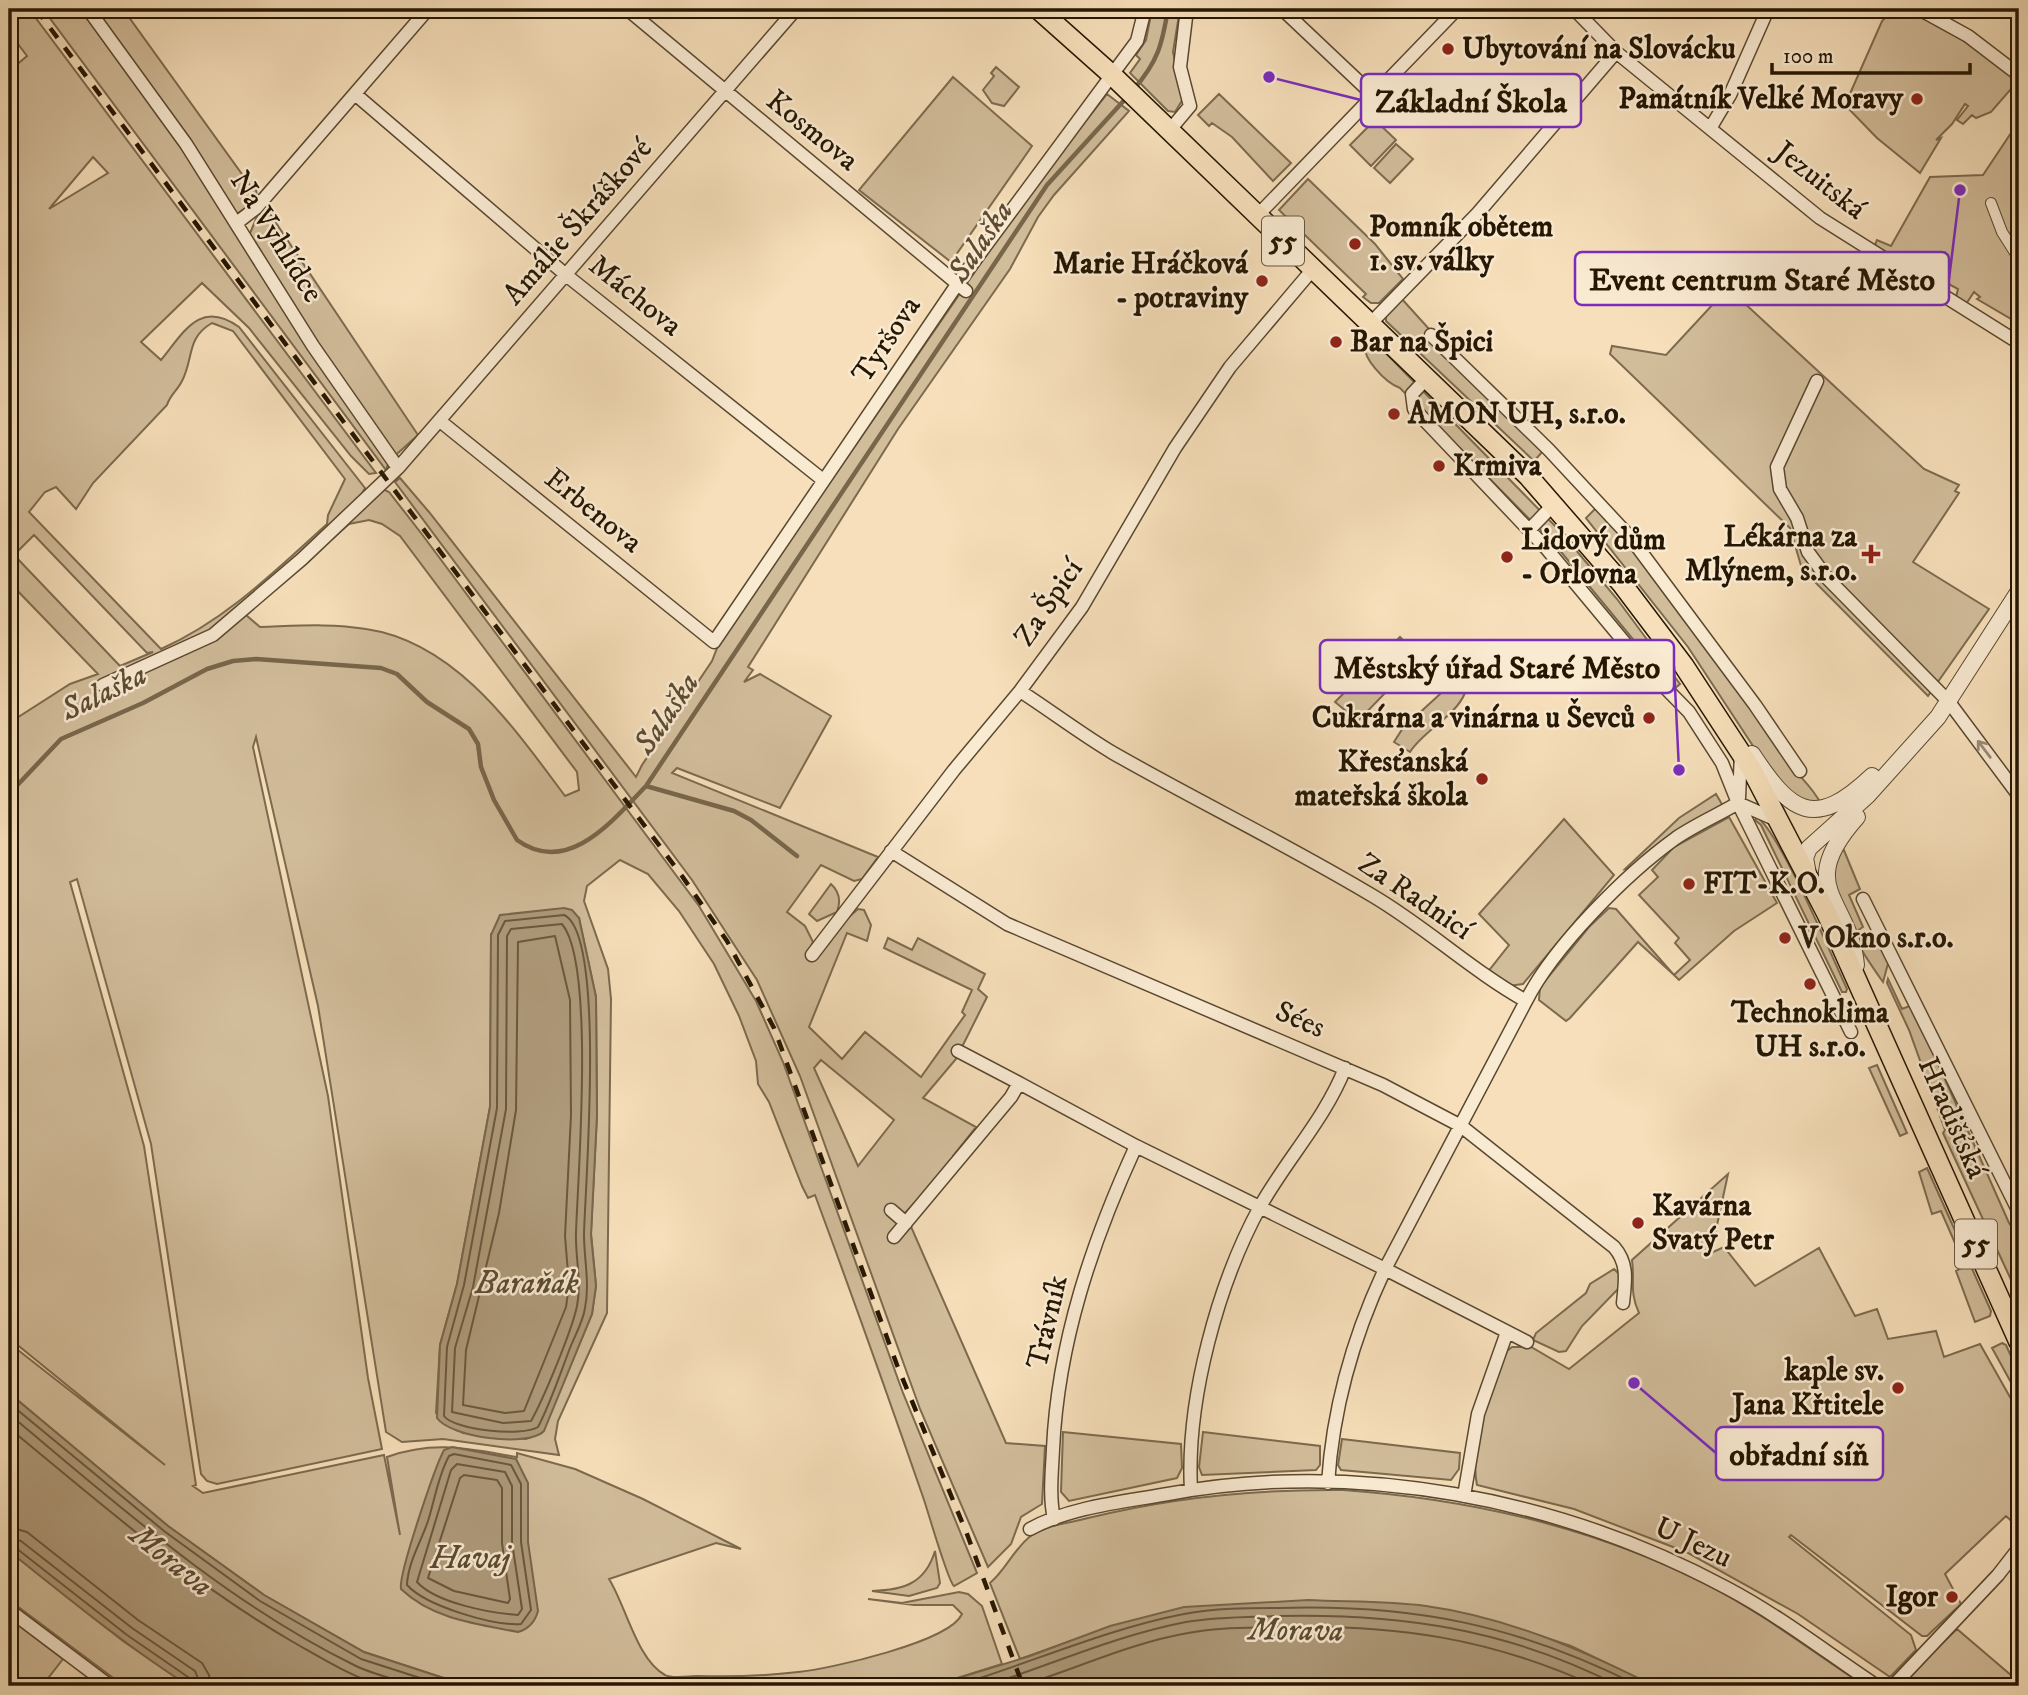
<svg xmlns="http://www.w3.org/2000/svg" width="2028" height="1695" font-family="'IM FELL DW Pica',serif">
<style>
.green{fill:#d2bd9b;stroke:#7c6a4e;stroke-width:2;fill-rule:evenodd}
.water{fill:#af9b7b;stroke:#78664b;stroke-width:2}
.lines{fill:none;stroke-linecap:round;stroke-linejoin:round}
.shore{stroke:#6a583e;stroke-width:2}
.stream{stroke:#78664b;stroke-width:4.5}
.pedestrian-casing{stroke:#594830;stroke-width:12}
.minor-casing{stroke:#594830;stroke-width:15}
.tertiary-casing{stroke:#594830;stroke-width:18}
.primary-casing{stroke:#251602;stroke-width:22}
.pedestrian{stroke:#f9ead2;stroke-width:10}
.minor{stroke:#f9ead2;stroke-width:12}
.tertiary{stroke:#f9ead2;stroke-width:16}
.primary{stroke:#f6dfba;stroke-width:19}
.rail{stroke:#251602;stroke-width:4.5;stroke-dasharray:12 12;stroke-linecap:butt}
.oneway{stroke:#9a8b74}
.poi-dot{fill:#8f2418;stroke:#f9ead2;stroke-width:2.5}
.labels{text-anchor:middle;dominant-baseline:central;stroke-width:5;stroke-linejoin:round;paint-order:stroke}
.shield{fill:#f9ead2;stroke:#655640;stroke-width:2}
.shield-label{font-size:28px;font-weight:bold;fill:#251602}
.poi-label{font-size:30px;font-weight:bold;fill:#251602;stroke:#f9ead2;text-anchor:start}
.street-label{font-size:30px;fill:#251602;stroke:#f9ead2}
.water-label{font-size:32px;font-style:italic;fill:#5c4b32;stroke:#f9ead2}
.leader{fill:none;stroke:#7b2cbf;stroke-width:2.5}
.callout-dot{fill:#7b2cbf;stroke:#f9ead2;stroke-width:2.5}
.callout{fill:#f9ead2;stroke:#7b2cbf;stroke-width:2.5}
.callout-label{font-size:32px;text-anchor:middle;font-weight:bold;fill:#251602}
</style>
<rect width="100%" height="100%" fill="#f6dfba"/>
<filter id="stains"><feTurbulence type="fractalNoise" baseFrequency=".00286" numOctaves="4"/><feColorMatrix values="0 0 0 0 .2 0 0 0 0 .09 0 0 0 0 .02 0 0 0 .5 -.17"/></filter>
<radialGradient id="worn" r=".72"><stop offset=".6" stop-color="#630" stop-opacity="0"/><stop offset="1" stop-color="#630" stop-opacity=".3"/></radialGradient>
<!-- green -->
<path class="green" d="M9,9H29L376,473L369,474L351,456L249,328L202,283L141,342L161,360C184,332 200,299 239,327L365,488L361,496L383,489L389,492L421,533L699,906L756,1001L783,1062L903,1393L977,1573L954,1586C948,1582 928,1511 923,1497C888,1396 852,1295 815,1195L808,1198L802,1186L769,1102L758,1084L756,1061L739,1016L714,964L679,911L648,874L620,860L587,886L584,901L608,969L611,999L607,1313L558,1421L555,1439L559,1455L443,1439L402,1442L386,1432L318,1006L256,737L253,747L328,1096L368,1378L382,1449L217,1484L207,1481L201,1474L151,1144L77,879L70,882L144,1146L196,1485L193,1486L203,1493L384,1455L400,1535L387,1457C435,1440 469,1449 517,1457V1453L575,1469L643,1499L741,1549L716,1543L609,1579C626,1606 637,1660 665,1675C672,1679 689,1676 697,1676C731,1677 765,1676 798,1672C829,1669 950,1642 962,1614L953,1605H914L868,1599L902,1603L959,1592L968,1594L982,1606L1002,1664L932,1686H468L364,1652L264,1595L168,1526L9,1393V1343L165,1465L9,1338V723L70,684L98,674L9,582V71L27,56L9,32ZM93,157L108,173L49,209ZM212,323L233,331L345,479L328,515L327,524C275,571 226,620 161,649L29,512L45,492L56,487L76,509L93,483L167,405C170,395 177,391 182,381C194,358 186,338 212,323ZM369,520L382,524L400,536L577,772L579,790L565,796C515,729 456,642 366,629C331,623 295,626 260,627L246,615L349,524ZM34,535L147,653L153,652L120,666L14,555ZM579,918L596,997L597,1115L591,1233L596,1286L592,1314L542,1433L526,1439L463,1433L436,1413L440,1345L457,1284L490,1107L491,934Z
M43,9H123L252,188H256L257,200L231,218L246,243L258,214H270L418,435L389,461L386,470Z
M1152,9H1180L1173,52L1183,99L1175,112L1168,111L1130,73L1140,59L1136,55L1146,40Z
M1894,9C1927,9 1992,60 2018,81L1991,112L1976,118L1972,115L1963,124L1957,120L1968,106L1965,104L1952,124L1936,140L1941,138L1920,173L1877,138L1845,105L1882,21Z
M996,67L1019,87L1004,106L992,103L983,90L994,76L991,73Z
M953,77L1032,146L951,262L859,190Z
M1107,94L1129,111L1054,195L1038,217L1010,269L898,429L748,667L753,670L744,682L760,674L831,716L780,808L677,768L672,773L878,857L862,879L854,881L821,865L787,912L805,926L813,942L808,953L858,909L864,910L871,925L867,941L847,933L809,1027L842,1059L865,1032L921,1077L965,1015L962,1012L972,990L884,948L888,938L912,950L918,938L985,974L978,989L987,997L956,1059L923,1098L976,1127L953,1156L955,1160L905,1213L1006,1443L1045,1446L1042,1504L1021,1517L1011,1544L988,1567L920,1409L800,1076L757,980L692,880L395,482L400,478L429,512L636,777L642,765L712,661L719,643L1032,189ZM821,1060L894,1120L858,1166L814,1068Z
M1219,94L1291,163L1273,181L1232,137L1212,123L1209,126L1198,115Z
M1375,120L1396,140L1371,166L1350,145Z
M2019,121V321L2018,323L1977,299L1980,297L1974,292L1966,304L1956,297L1958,289L1947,283L1942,289L1878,250L1875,245L1877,240L1891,246L1930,177L1983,175Z
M1396,144L1413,159L1390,183L1374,168Z
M1308,179L1375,244L1403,279L1379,303H1371L1363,297L1366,294L1279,210Z
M1728,288L1924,469L1959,485L1955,491L1959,493L1913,562L1989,609L1928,696L1802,569L1790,528L1610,354L1612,346L1666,355Z
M1401,298L1430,330L1425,336L1544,450L1534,461L1386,321V316Z
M1365,341H1374L1560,531L1617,599L1680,684L1674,689L1557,547L1400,388C1386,383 1360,357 1365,341Z
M1597,507C1667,583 1729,671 1786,758C1797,776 1811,784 1821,804H1806L1778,784L1688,647L1586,518Z
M1400,637L1420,657L1358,721L1335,702Z
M1451,684H1459L1465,693C1455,717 1424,730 1410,752L1394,742L1403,728Z
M1716,794L1723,806L1632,868L1625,869L1679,818Z
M1729,817L1777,903L1734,931L1679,980L1674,975L1638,942L1570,1018L1566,1021L1539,1000L1540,987L1589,927L1609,908L1616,909L1674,975L1690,960L1675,943L1679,938L1639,895L1658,877L1652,870L1674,847Z
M1757,817C1780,833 1832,957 1847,989L1846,992H1842L1761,825L1755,820Z
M1564,819L1614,875L1523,984L1508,986L1487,973L1509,945L1479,914Z
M1843,848L1860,889L1849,895L1863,927L1857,931L1863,941L1875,935L1889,960L1883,982C1863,954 1829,904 1835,868C1836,861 1840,854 1843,848Z
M831,884C840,892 841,901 837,912L817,921L809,914Z
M1888,979L1902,1009L1912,1005L2009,1223L2019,1237V1297L1943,1133L1945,1130L1909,1030L1887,983Z
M1877,1065L1907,1133L1900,1136L1869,1068Z
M1927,1168L1991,1311L1990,1316L1975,1322L1956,1271L1965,1266L1941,1211L1932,1214L1919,1172Z
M1728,1174L1711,1253L1724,1247L1755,1286L1819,1248L1855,1316L1877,1309L1888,1339L1936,1331L1944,1357L1980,1344L2019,1413V1528L2006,1516L1945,1574L1961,1604L1927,1636H1922L1791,1535L1789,1537L1911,1635L1916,1650L1890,1677L1798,1614L1686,1552L1574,1509L1477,1485C1469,1448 1491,1385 1507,1351L1512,1347H1523L1526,1344L1569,1369L1639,1313C1629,1291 1635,1282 1632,1260Z
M1614,1269L1621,1276L1620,1287L1582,1326L1566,1351L1559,1352L1533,1340L1536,1333L1586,1293L1590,1284Z
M2002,1343L2006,1345L2019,1374V1397L1992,1348Z
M1063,1432L1181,1444L1182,1468L1177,1478L1069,1501L1061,1492Z
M1203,1432L1320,1446V1465L1316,1470L1202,1475L1199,1467Z
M1342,1439L1460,1453L1459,1469L1451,1480L1341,1470L1338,1465Z
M1343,1490C1471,1499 1594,1527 1708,1585C1764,1614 1813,1652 1865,1686H1654L1571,1646L1523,1630L1110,1627L1020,1659L990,1583C1006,1570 1014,1548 1032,1535C1046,1525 1070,1523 1088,1518C1173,1497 1256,1489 1343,1490Z
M9,1551L123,1641L189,1686H124L9,1600Z
M935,1551L940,1583L937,1588L909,1596L872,1591C903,1590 925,1584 935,1551Z
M9,1618L63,1659L42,1686H9Z
M1957,1629L2019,1682V1686H1904L1906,1678Z"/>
<!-- water -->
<path class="water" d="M564,908L572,910L579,918L596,997L597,1115L591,1235L596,1286L592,1314L544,1431C527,1448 450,1437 437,1418L440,1345L457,1284L490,1107L491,935L500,915Z
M9,1393L168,1526L264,1595L364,1652L468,1686H189C126,1646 68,1598 9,1551Z
M452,1447L516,1459L528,1483V1542L538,1611C535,1622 529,1629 518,1632C477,1624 432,1619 401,1589C398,1575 435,1467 444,1450Z
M1308,1600C1347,1602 1387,1601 1426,1606C1506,1617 1583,1650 1654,1686H932L1030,1656L1110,1626L1184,1607Z"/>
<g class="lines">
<!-- shore -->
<path class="shore" d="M564,915C606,934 585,1187 584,1234C584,1260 590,1283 585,1308C583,1322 575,1335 570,1348C560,1374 551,1402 538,1427C522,1437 454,1430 444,1416L447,1347L464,1285L497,1108L498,935L505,921Z
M562,924C595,963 578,1174 576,1232C575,1257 582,1281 577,1306C572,1330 544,1398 531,1421L503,1423L452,1412L455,1348L473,1287L506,1109L507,936L511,929Z
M555,936L570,1000L571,1115L565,1236L569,1285L566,1307L524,1411L505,1413L463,1405L466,1350L499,1213L516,1110L518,942Z
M9,1403L164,1531L260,1601L361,1659L445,1686
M9,1414C118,1505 227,1603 356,1666C375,1675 397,1680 417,1686
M9,1428C100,1503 190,1582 293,1642C323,1659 350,1676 383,1686
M454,1454L511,1465L521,1484V1542L531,1610L521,1624C493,1626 426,1606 407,1585C408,1562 421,1542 428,1521C435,1499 438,1476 449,1456Z
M457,1464L505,1472L512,1486V1542L522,1609L518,1615C490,1613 436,1603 417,1582L451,1470Z
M464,1475L497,1480L502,1488V1543L510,1599L508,1603L454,1591L428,1578L460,1478Z
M9,1527L27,1532L138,1620L202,1663L209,1675L211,1686
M9,1538L21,1541L132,1628L195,1671L201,1686
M9,1546L16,1548L127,1635L188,1677L192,1686
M955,1686C1031,1663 1106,1629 1184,1614C1214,1608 1248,1608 1279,1608C1414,1604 1518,1625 1639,1686
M985,1686C1051,1665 1117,1635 1186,1622C1215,1617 1247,1617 1276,1616C1400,1613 1508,1629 1619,1686
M1020,1686C1076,1669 1130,1643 1188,1633C1217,1627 1249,1628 1279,1627C1394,1624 1490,1638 1595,1686"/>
<!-- stream -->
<path class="stream" d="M1134,89C1158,61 1162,45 1168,9
M646,786L734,811L751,820L797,856
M9,794L61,739L143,703L207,669L233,661L256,659L381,668L397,674L427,702L469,729L478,744L481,767L494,800L517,840C568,877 613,820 646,786L1047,185L1128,96"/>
<defs>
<path id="pedestrian" d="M1991,203L2002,232L2019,259"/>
<path id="minor" d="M88,9L186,144L313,346L398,468
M627,9L966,291
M1282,9L1373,95
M1574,9L1616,52L1820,218L2019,343
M1919,9L1968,36L2019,75
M355,94L566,275L823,480
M1711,127L1730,95L1768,9
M1169,131L1190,106L1180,67L1187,9
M1257,216L1457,9
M238,222L256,208L428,9
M1370,324L1478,213L1616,52
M1431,335L1549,450L1630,537L1755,705L1800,771
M1427,378L1412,394L1414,409L1546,548L1645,667L1689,712L1722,763L1738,803L1851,1032
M1817,381L1777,467L1780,489L1797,518L1808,552L1827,578L1949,702L2019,796
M440,421L714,642L958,283L1137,41L1145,9
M1529,530L1554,504
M103,685L213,635L302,559L398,468L796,9
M1020,691C1051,711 1081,734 1113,753C1199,802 1288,845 1373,896C1427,928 1471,970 1526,1001C1554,946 1626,874 1676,838C1695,825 1718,815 1738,803
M1739,798L1741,753
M1738,803L1779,821
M891,851L1007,924L1383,1085L1461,1126L1614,1247C1629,1264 1625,1282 1623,1303
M1863,899L2019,1212
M812,955L954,770L1020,691L1082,607L1175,448L1230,367L1313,269
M958,1051L1019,1083
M891,1210L906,1223
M894,1237L1011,1097L1019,1083L1136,1146
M1328,1483C1333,1407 1353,1337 1385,1269L1527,1342
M1191,1490C1186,1400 1218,1283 1261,1205C1287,1159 1326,1117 1345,1068
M1464,1496L1478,1414L1507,1332
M1054,1519C1049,1496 1052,1472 1053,1449C1058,1342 1092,1242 1136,1146L1385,1269L1526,1001
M1030,1529C1070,1507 1123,1502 1168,1494C1356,1459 1559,1498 1727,1588C1780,1616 1827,1653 1877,1686
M9,1610L110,1686
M1893,1686L1998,1575L2019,1548"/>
<path id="tertiary" d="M1752,754C1791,813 1814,831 1872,776
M1808,874L1805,858L1809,848L1868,795L1938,717L2019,591
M1856,965C1850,898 1793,889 1857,817"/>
<path id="primary" d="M1038,9L1111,74L1528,476L1622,584L1684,666L1752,770L1827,914L2019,1342"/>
</defs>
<!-- pedestrian casing -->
<use href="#pedestrian" class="pedestrian-casing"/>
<!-- minor casing -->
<use href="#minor" class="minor-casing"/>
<!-- tertiary casing -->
<use href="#tertiary" class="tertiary-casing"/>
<!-- primary casing -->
<use href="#primary" class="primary-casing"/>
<!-- pedestrian -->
<use href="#pedestrian" class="pedestrian"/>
<!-- minor -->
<use href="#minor" class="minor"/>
<!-- tertiary -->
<use href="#tertiary" class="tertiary"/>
<!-- primary -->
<use href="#primary" class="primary"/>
<!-- rail -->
<path class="rail" d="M36,9L682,876L727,941L774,1028L897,1365L967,1534L1023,1686"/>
</g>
<!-- one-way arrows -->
<defs><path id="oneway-shaft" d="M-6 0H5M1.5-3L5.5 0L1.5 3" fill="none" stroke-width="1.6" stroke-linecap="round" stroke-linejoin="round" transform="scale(1.75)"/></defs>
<use class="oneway" href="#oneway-shaft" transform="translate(1984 749) rotate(-127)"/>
<!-- markers -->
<g class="poi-dot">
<circle cx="1448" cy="49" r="7"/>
<circle cx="1917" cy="99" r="7"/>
<circle cx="1355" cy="244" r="7"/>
<circle cx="1262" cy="281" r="7"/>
<circle cx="1336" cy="342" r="7"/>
<circle cx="1394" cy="414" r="7"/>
<circle cx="1439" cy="466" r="7"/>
<path d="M1867.5 543.5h7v7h7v7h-7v7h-7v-7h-7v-7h7z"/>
<circle cx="1507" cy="557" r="7"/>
<circle cx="1649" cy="718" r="7"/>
<circle cx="1482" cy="779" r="7"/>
<circle cx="1689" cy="884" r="7"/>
<circle cx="1785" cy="938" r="7"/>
<circle cx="1810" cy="984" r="7"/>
<circle cx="1638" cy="1223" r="7"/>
<circle cx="1898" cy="1388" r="7"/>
<circle cx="1952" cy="1597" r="7"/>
</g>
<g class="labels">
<!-- shield labels -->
<g class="shield">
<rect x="1262" y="216.5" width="42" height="49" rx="5"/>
<rect x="1955" y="1219.5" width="42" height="49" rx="5"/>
</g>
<g class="shield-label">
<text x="1283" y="241">55</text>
<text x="1976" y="1244">55</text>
</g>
<!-- poi labels -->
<g class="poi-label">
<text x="1462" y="49">Ubytování na Slovácku</text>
<text x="1903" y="99" text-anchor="end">Památník Velké Moravy</text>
<text x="1369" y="227">Pomník obětem<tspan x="1369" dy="34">1. sv. války</tspan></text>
<text x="1248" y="264" text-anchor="end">Marie Hráčková<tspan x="1248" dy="34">- potraviny</tspan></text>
<text x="1350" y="342">Bar na Špici</text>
<text x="1408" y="414">AMON UH, s.r.o.</text>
<text x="1453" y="466">Krmiva</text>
<text x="1857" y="537" text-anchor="end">Lékárna za<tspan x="1857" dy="34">Mlýnem, s.r.o.</tspan></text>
<text x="1521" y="540">Lidový dům<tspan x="1521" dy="34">- Orlovna</tspan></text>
<text x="1635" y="718" text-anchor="end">Cukrárna a vinárna u Ševců</text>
<text x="1468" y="762" text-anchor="end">Křesťanská<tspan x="1468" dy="34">mateřská škola</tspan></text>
<text x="1703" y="884">FIT-K.O.</text>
<text x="1799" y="938">V Okno s.r.o.</text>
<text x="1810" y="1013" text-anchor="middle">Technoklima<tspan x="1810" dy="34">UH s.r.o.</tspan></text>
<text x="1652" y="1206">Kavárna<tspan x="1652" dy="34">Svatý Petr</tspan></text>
<text x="1884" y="1371" text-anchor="end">kaple sv.<tspan x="1884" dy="34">Jana Křtitele</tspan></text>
<text x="1938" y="1597" text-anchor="end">Igor</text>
</g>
<!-- street labels -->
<g class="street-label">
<text transform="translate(812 131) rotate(39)">Kosmova</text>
<text transform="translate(1820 181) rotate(38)">Jezuitská</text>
<text transform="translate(578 222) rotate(-49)">Amálie Škráškové</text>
<text transform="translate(276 237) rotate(58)">Na Vyhlídce</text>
<text transform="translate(635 296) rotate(39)">Máchova</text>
<text transform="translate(887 340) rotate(-56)">Tyršova</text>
<text transform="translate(593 511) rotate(39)">Erbenova</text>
<text transform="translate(1049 603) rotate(-56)">Za Špicí</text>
<text transform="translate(1415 897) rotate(34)">Za Radnicí</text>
<text transform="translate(1300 1020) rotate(23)">Sées</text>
<text transform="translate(1952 1118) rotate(66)">Hradišťská</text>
<text transform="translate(1048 1322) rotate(-77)">Trávník</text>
<text transform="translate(1693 1543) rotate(25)">U Jezu</text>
</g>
<!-- water labels -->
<g class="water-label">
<text transform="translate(981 242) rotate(-56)">Salaška</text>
<text transform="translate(104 693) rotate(-26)">Salaška</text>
<text transform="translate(667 714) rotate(-56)">Salaška</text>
<text x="527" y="1284">Baraňák</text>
<text x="470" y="1559">Havaj</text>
<text transform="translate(171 1561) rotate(39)">Morava</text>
<text transform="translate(1296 1631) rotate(1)">Morava</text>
</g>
</g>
<!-- callouts -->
<path class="leader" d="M1269 77L1361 100M1960 190L1949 279M1679 770L1674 666M1634 1383L1716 1453"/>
<g class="callout-dot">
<circle cx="1269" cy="77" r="7"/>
<circle cx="1960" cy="190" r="7"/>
<circle cx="1679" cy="770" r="7"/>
<circle cx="1634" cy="1383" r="7"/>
</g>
<g class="callout">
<rect x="1361" y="74" width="220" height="53" rx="7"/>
<rect x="1575" y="252" width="374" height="53" rx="7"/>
<rect x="1320" y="640" width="354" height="53" rx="7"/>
<rect x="1716" y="1427" width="167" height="53" rx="7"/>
</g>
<g class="callout-label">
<text x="1471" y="112">Základní Škola</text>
<text x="1762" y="290">Event centrum Staré Město</text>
<text x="1497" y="678">Městský úřad Staré Město</text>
<text x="1799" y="1465">obřadní síň</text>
</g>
<!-- margin -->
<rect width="2028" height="1695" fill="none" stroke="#f6dfba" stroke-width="35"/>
<rect x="10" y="10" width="2007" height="1674" fill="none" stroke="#251602" stroke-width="3.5"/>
<rect x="18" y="18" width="1993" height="1660" fill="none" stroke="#251602" stroke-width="2"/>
<!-- scale -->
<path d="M1772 63v10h198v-10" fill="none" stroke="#251602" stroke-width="3.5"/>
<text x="1783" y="63" font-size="21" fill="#251602" stroke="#f9ead2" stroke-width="5" paint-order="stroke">100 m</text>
<rect width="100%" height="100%" filter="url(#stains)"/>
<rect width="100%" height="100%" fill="url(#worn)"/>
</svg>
